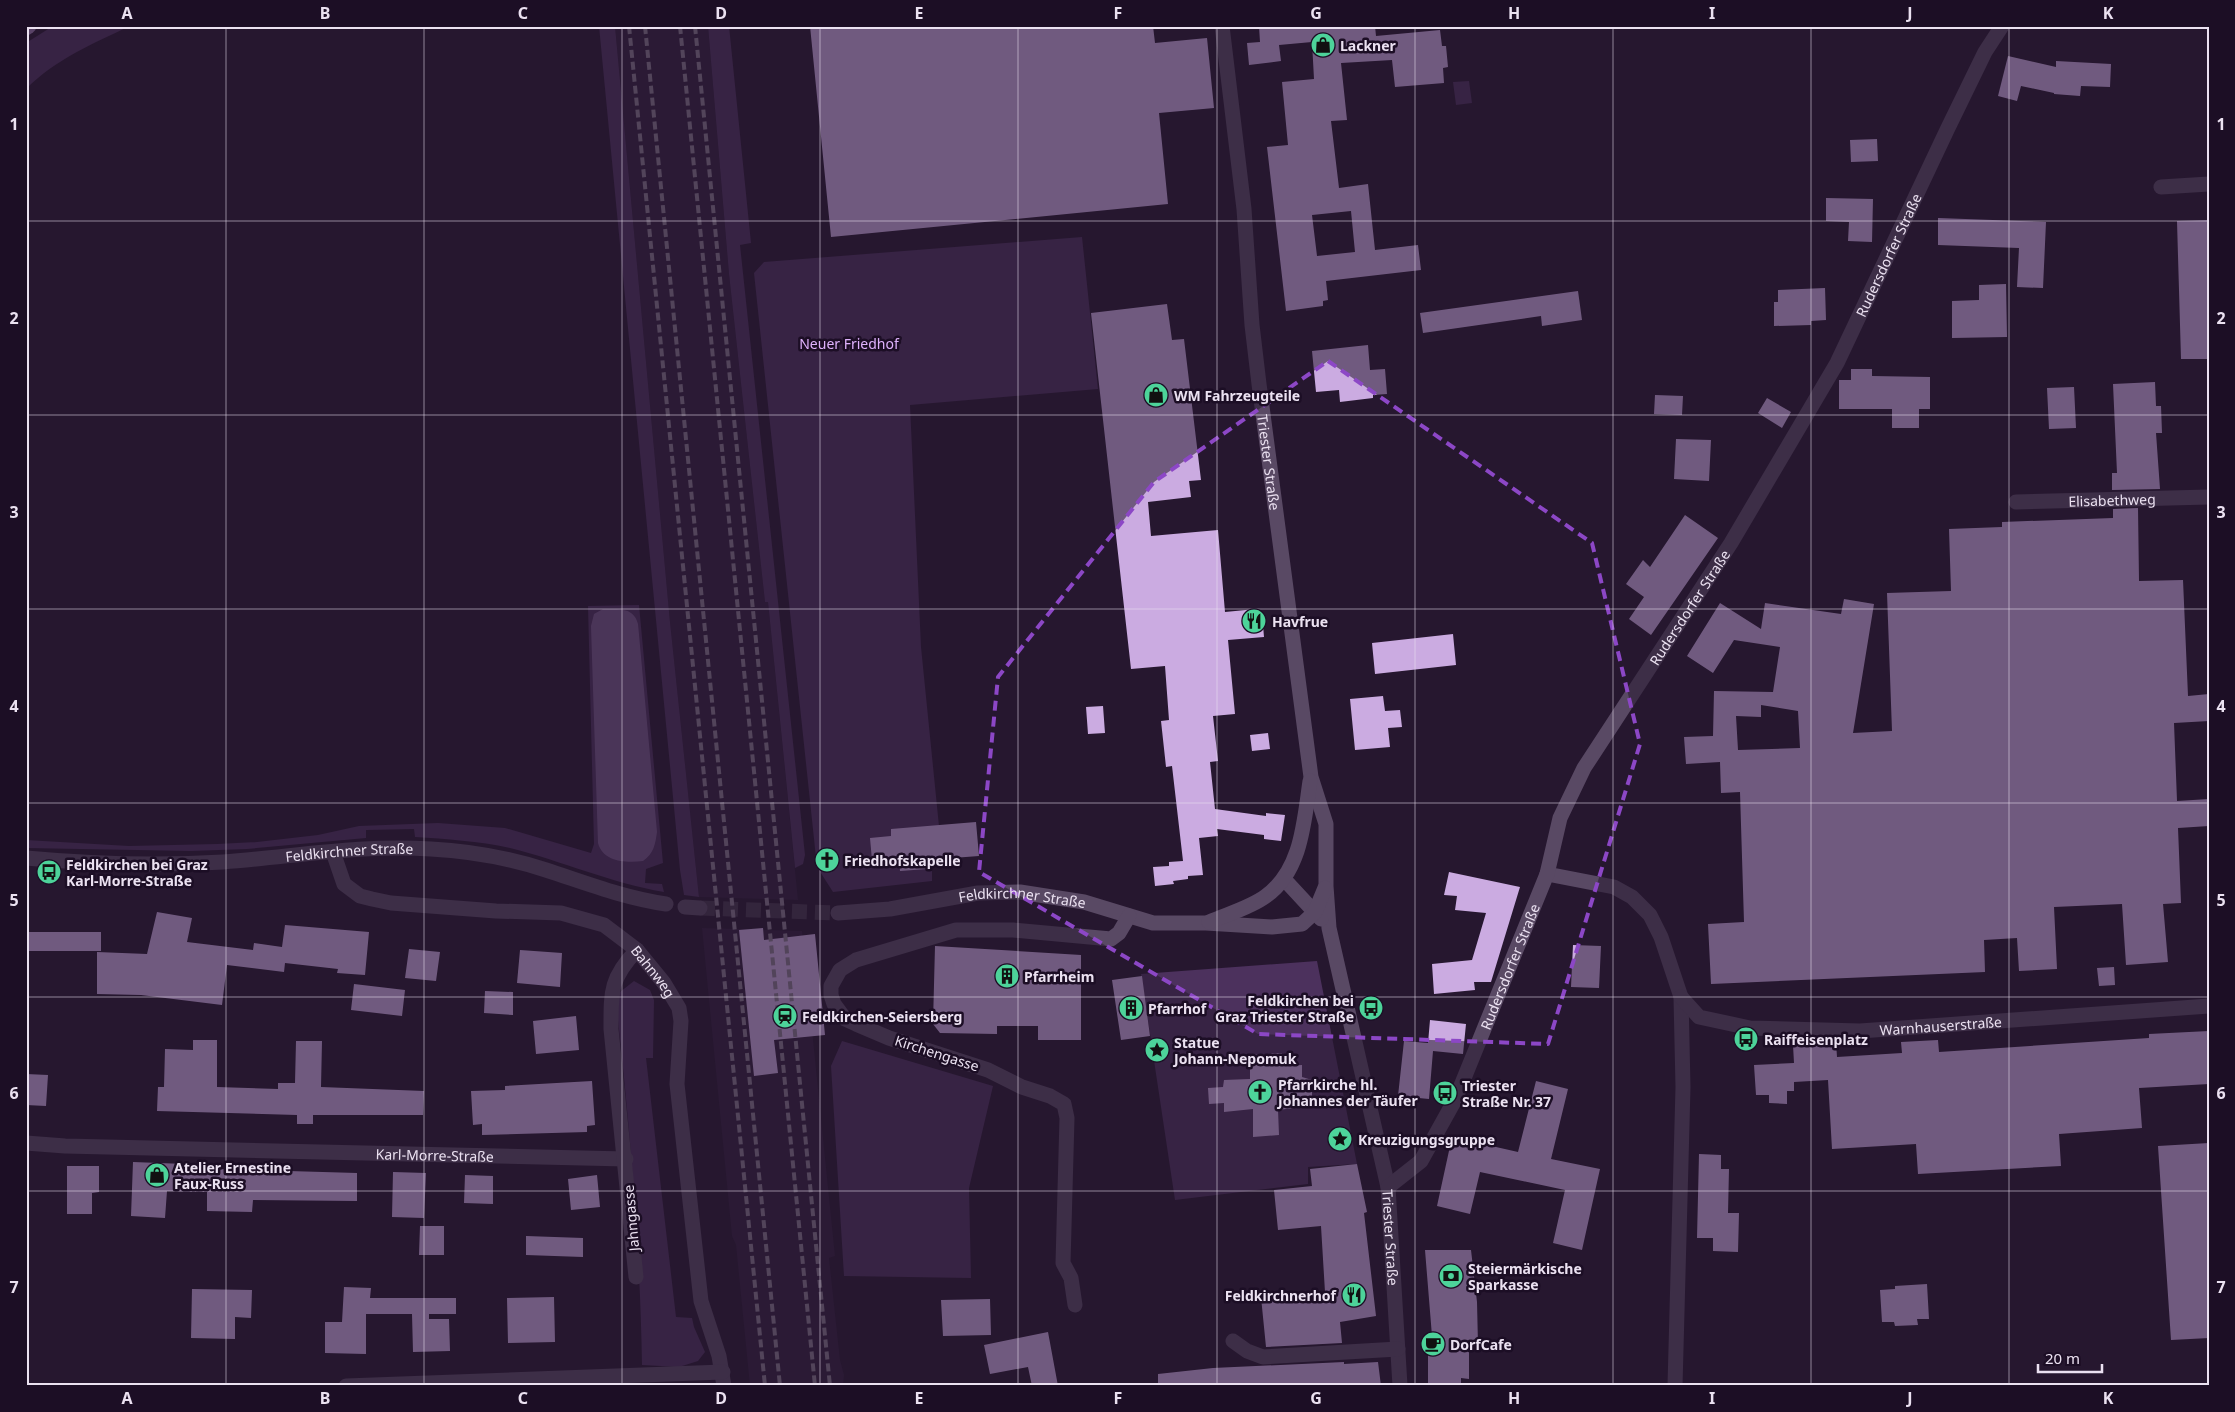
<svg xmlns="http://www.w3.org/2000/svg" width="2235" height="1412" font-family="'Noto Sans',sans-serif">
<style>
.built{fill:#311e3c}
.green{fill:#4c315d}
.water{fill:#775a8b}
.building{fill:#cbabe1;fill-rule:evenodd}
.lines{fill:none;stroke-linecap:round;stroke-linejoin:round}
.minor-tunnel{stroke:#44354c;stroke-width:15;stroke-dasharray:15 8;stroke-linecap:butt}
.minor{stroke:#594964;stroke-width:15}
.major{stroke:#9778ab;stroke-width:15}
.rail{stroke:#877a8f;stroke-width:4;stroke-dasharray:8 4;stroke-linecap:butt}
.marked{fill:none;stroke:#8c47c6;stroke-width:4;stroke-dasharray:10 6;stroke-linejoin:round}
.grid{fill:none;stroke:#ebe1f1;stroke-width:1;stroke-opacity:0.55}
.labels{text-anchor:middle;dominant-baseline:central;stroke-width:5;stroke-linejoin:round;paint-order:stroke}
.poi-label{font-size:14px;font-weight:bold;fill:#ebe1f1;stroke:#1c0e25;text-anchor:start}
.street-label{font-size:14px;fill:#ebe1f1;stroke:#1c0e25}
.park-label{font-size:14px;fill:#dfb2fd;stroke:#1c0e25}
.neatline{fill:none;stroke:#ebe1f1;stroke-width:2}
.grid-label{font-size:16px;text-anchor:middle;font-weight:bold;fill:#ebe1f1}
</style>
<rect width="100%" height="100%" fill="#26172f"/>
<!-- built -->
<path class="built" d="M615,26H708L729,274L765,602H768L798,900L699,897L670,622Z
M702,928L802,931L835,1256L829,1258L840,1360L844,1375L843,1386H750L736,1245L732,1236Z"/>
<!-- green -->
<path class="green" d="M53,26H130C92,44 56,59 26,89V43Z
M599,26H615L670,622L699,897L684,895L680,870Z
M708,26H729L751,243L740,245L805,855L803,864L795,868L768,602H765L729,274Z
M1469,81L1472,103L1456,105L1453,82Z
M1082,237L1098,389L910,405L921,647L941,846L957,858L932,867V881L833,892L817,867L754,273L764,262Z
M639,605L663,863L646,869L645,883L662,884L664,892C611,883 562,861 510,848C478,841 446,839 415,837L414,829L366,830V838L247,849L191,851L26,848V840L129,846L217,844L257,842L318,835L359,826L438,823L505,828L591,853L594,844L588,606Z
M1317,961L1357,1164L1308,1167V1184L1175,1200L1141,974Z
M634,981L650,990L654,1000L653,1058H646L676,1317L692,1318L694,1327L705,1352L698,1361L679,1367L642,1365C640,1246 630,1129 617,1011L620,992Z
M842,1041L993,1086L969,1188L971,1278L844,1276L831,1066Z"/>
<!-- water -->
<path class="water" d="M603,609C618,609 634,607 638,624L657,832C655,845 654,853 643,861C626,863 603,862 598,843L591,626L594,614Z"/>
<!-- building -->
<path class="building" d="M810,26H1153L1155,43L1207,38L1214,108L1159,113L1168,204L831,237Z
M1259,26H1375L1376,36L1440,30L1442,46H1446L1448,67L1443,68L1444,83L1395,87L1392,60L1341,63L1347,120L1331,121L1339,188L1368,184L1375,250L1418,245L1421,270L1326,281L1328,300L1323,301V306L1286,311L1267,147L1288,145L1282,82L1314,79L1312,42L1279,45L1281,61L1249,65L1247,43L1260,42ZM1351,211L1355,252L1317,256L1312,215Z
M2008,56L2056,67V61L2111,64L2110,87L2081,86L2080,96L2054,94V93L2021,86L2017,101L1998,96Z
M1877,139L1878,161L1851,162L1850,140Z
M1826,198L1873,199L1872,242L1848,241L1849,222L1826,221Z
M1938,218L2046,222L2043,288L2017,287L2019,248L1938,245Z
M2209,220V359H2181L2177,221Z
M2006,284L2007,337L1952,338V301L1979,300V285Z
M1825,288L1826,320L1811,321V325L1774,326V302H1778V290Z
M1578,291L1582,320L1542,326L1541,316L1423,333L1420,313Z
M1167,304L1172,340L1184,339L1201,480L1189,481L1191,497L1148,502L1151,536L1218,530L1225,612L1256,609L1262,613L1264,637L1228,640L1235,714L1213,716L1218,761L1210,762L1215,809L1266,816V813L1285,815L1281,841L1264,839V835L1217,829L1218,836L1199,838L1203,875L1188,876V879L1173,881L1174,884L1155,886L1153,867L1169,866V862L1183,861L1172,766L1166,767L1161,721L1169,720L1165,666L1131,669L1091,313Z
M1368,345L1370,370L1385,369L1387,394L1373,395V398L1340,402L1339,390L1316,392L1312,351Z
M1851,369H1872V376L1930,377V409H1919V428H1892V409H1839V380H1851Z
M2155,382L2156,406H2161L2162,433H2156L2160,489L2112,490V473H2117L2113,384Z
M2074,387L2076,428L2049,429L2047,388Z
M1655,395L1683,396L1682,415L1654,414Z
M1767,398L1791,412L1782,428L1758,413Z
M1676,439L1711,440L1709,481L1674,479Z
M2138,508L2139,581L2183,580L2188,696L2209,694V721L2174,723L2177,801L2209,799V826L2178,828L2181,903L2163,904L2168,962L2126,965L2122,904L2054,907L2057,969L2019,971L2017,938L1984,940L1985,972L1711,984L1708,924L1744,922L1740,792L1721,793L1720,762L1686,764L1684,737L1713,736L1714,691L1773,692L1780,647L1734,640L1713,673L1687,656L1720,603L1761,629L1765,603L1841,614L1844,599L1874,604L1853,733L1892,731L1887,593L1951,591L1949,529L2002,527V522L2113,518V509ZM1761,705L1798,711L1800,748L1738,750L1736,716L1761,717Z
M1685,515L1718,538L1651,635L1629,619L1644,597L1626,584L1643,560L1650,567Z
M1453,634L1456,665L1375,674L1372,643Z
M1383,696L1385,711L1400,710L1402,727L1388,728L1390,747L1355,750L1350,699Z
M1103,706L1105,733L1088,734L1086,707Z
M1268,733L1270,749L1252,751L1250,735Z
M976,822L979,856L926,860L927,869L900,871L899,858L872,860L870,838L891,836V829Z
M818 860a9 9 0 1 1 18 0a9 9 0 1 1-18 0Z
M1449,872L1520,887L1491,982H1474L1475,990L1434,994L1432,964L1472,960L1486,913L1455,910L1457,896L1444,895Z
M157,912L192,918L187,942L253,950L254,943L282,947L285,925L369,932L365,975L337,973L338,969L285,963L284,972L227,965L222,1005L141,995L97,994V952L147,954Z
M763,928L764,940L815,934L825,1035L774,1040L778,1073L754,1076L739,930Z
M27,932H101V951H27Z
M1573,945L1601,946L1599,988L1571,987Z
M935,946L1081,955V1040H1038V1026H997V1034L940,1033L933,1024Z
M409,949L440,952L436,981L405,978Z
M520,950L562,953L560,987L517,983Z
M2114,967L2115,985L2099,986L2097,968Z
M1142,976L1150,1036L1121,1040L1112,980Z
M354,984L405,990L402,1016L351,1010Z
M485,991L513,992V1015L484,1013Z
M576,1016L579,1050L536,1054L533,1021Z
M1430,1020L1466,1024L1463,1054L1433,1051L1429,1099L1398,1096L1404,1041L1428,1043Z
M2209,1031V1084L2139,1088L2142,1128L2059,1134L2061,1166L1918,1174L1916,1144L1832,1149L1828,1080L1794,1082V1091H1787V1104L1769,1103V1095H1756L1754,1065L1794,1063L1793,1045L1836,1042L1837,1057L1902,1053L1901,1042L1938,1040L1939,1052L2149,1038V1034Z
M193,1040H217V1087L278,1089V1083H295L296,1041H322L321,1087L424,1091L423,1115H313V1124H297V1115L157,1111L158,1087H164L165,1049L193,1050Z
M1282,1053L1283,1066L1302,1065V1077L1312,1080V1096L1302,1107L1278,1110L1279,1135L1253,1137V1109L1224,1112V1103L1209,1104L1208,1088L1223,1087L1224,1080L1250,1079V1055Z
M26,1074L48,1075L46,1106L26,1105Z
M592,1081L595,1125L587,1126V1132L482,1135V1124L473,1125L471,1091L505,1090V1086Z
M1536,1081L1568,1089L1551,1159L1600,1169L1582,1250L1553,1243L1565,1190L1480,1172L1470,1214L1437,1206L1452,1137L1518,1152Z
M2209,1143V1338L2171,1340L2158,1146Z
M1699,1154L1721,1155V1169H1729L1728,1213H1739L1738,1252L1713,1251V1238H1697Z
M133,1162L185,1164V1168L357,1173V1201L253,1200L252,1212L207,1211V1192L167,1191L165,1218L131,1216Z
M1357,1164L1367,1212L1364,1213L1376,1316L1340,1322L1342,1343L1266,1347L1261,1297L1325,1292L1321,1226L1278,1230L1274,1190L1312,1186L1310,1169Z
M67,1166H99V1192L92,1193V1214H67Z
M393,1172L426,1173L424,1218L392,1217Z
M465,1175L493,1176V1204L464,1203Z
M597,1175L600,1207L571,1210L568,1179Z
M420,1226H444V1255H419Z
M526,1236L583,1238V1257L526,1255Z
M1425,1250H1471L1477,1302L1478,1345L1469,1346V1379L1461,1378V1386H1428V1336H1432Z
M1927,1284L1929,1319H1917L1918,1325L1895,1326L1894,1322H1882L1880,1290L1895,1289V1286Z
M344,1287L371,1288L370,1298H456V1314H429V1319H449L450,1351L413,1352L412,1314H366V1354L325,1353V1322H342Z
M192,1289L252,1290L251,1318L235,1317V1339L191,1338Z
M554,1297L555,1342L508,1343L507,1298Z
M990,1299L991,1335L943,1336L941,1300Z
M1048,1332L1058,1386H1032L1028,1367L990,1374L984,1345Z
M1344,1362V1364L1378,1362L1381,1386H1158V1374L1213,1368Z"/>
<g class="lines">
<!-- minor-tunnel -->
<path class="minor-tunnel" d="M700,908L838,913"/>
<!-- minor -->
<g class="minor">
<path id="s1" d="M1222,26L1244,209L1252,325L1259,384L1311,777L1326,824V886L1329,928L1388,1187L1400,1386"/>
<path d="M2161,187L2209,184"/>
<path id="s2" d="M2016,502L2209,497"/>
<path id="s3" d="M333,852L344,884L360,896L372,899L391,903L496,911L561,913L604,925L637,950L664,983L679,1008L681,1021L677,1084L701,1301L719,1356L724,1386"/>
<path id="s4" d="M26,858C91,864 158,866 223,862C292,857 362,844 431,849C469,851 509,858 546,870C586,883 624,898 666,904"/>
<path d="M1547,874L1614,887L1632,897L1650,915L1661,937L1681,997L1683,1087L1675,1386"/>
<path d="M1284,879L1321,919"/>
<path d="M685,907L700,908"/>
<path id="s5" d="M838,913L890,909L978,893L1020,892L1084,902L1153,923H1206L1272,927L1302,924L1315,912L1325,888"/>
<path d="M1209,922C1227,914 1250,908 1266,896C1302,870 1304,821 1310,781"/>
<path id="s6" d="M1681,997L1699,1017L1750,1028L1860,1031L2209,1006"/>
<path id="s7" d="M26,1143L65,1146L626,1159"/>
<path id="s8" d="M1388,1187L1421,1161L1456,1098L1547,874L1560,818L1584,768L1731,543L1837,363L1947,130L1985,52L2002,26"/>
<path d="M636,1277L611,1029C611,992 610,978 637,950"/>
<path d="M1075,1305L1071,1278L1063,1263L1067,1118L1064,1104L1050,1096L1022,1087L988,1070L889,1038L856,1024L845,1019L834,1004L831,995V986L840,970L856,960L956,930H1013L1111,939L1119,933L1129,916"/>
<path d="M1233,1341L1247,1351L1263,1357L1398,1349"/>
<path d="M346,1386L723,1372"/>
</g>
<!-- major -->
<path class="major" d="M26,28L29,26"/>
<!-- rail -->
<path class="rail" d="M629,26L765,1386
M645,26L780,1386
M680,26L815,1386
M695,26L830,1386"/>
</g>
<!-- marked area -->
<path d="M0 0H2235V1412H0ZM1328,361L1592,543L1640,744L1548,1044L1258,1034L979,872L998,677L1154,482Z" fill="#26172f" fill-opacity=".55" fill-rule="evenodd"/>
<path class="marked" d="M1328,361L1592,543L1640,744L1548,1044L1258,1034L979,872L998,677L1154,482Z"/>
<!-- grid -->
<path class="grid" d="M226,26V1386M424,26V1386M622,26V1386M820,26V1386M1018,26V1386M1217,26V1386M1415,26V1386M1613,26V1386M1811,26V1386M2009,26V1386M26,221H2209M26,415H2209M26,609H2209M26,803H2209M26,997H2209M26,1191H2209"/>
<!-- icons -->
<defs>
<symbol id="shop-disc" viewBox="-11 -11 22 22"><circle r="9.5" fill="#4dd39a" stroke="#1c0e25"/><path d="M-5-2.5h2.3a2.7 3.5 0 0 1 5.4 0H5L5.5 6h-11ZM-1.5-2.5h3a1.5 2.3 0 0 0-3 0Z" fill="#111"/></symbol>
<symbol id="restaurant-disc" viewBox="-11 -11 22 22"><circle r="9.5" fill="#4dd39a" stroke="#1c0e25"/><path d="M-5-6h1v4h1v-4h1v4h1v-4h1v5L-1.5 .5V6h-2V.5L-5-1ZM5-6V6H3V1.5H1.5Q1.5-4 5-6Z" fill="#111"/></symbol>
<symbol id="church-disc" viewBox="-11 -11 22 22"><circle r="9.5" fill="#4dd39a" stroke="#1c0e25"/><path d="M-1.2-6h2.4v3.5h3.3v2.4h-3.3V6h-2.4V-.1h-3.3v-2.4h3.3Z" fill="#111"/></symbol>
<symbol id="bus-disc" viewBox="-11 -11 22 22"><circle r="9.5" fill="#4dd39a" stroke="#1c0e25"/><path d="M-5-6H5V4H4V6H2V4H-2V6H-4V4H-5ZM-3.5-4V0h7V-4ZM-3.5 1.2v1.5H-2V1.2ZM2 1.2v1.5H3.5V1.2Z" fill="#111"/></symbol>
<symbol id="building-disc" viewBox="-11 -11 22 22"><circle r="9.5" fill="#4dd39a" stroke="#1c0e25"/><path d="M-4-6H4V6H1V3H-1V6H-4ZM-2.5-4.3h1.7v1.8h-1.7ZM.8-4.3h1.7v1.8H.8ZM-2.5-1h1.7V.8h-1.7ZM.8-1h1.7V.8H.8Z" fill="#111"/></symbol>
<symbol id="station-disc" viewBox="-11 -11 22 22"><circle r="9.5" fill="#4dd39a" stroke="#1c0e25"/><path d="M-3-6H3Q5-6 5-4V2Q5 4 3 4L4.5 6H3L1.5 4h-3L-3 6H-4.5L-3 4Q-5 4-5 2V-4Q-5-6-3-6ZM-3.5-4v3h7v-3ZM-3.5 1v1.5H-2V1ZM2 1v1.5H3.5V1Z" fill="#111"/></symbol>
<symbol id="sight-disc" viewBox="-11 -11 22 22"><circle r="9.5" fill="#4dd39a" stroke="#1c0e25"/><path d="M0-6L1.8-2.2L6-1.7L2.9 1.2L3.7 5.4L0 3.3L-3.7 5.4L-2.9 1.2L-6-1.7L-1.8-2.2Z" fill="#111"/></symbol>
<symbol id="bank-disc" viewBox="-11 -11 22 22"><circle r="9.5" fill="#4dd39a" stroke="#1c0e25"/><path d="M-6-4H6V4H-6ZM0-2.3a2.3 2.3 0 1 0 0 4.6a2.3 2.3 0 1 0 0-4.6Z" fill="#111"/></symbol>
<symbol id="cafe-disc" viewBox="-11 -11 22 22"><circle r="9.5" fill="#4dd39a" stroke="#1c0e25"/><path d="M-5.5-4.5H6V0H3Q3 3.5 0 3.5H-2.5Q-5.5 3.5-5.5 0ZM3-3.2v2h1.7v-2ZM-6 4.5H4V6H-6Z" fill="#111"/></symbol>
</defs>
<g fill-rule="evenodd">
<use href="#shop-disc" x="1309" y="31" width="28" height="28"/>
<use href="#shop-disc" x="1142" y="381" width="28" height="28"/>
<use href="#restaurant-disc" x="1240" y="607" width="28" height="28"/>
<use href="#church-disc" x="813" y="846" width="28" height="28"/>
<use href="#bus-disc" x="35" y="858" width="28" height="28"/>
<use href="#building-disc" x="993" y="962" width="28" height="28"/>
<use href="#building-disc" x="1117" y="994" width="28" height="28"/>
<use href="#bus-disc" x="1357" y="994" width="28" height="28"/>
<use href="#station-disc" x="771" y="1002" width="28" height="28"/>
<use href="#bus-disc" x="1732" y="1025" width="28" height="28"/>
<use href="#sight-disc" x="1143" y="1036" width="28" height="28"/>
<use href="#church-disc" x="1246" y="1078" width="28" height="28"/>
<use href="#bus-disc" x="1431" y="1079" width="28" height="28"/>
<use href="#sight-disc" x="1326" y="1125" width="28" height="28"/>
<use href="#shop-disc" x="143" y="1161" width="28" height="28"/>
<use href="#bank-disc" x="1437" y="1262" width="28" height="28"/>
<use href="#restaurant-disc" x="1340" y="1281" width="28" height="28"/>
<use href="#cafe-disc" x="1419" y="1330" width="28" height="28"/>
</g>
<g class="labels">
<!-- poi labels -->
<g class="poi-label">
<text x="1340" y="45">Lackner</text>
<text x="1174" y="395">WM Fahrzeugteile</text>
<text x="1272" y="621">Havfrue</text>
<text x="844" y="860">Friedhofskapelle</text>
<text x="66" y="864">Feldkirchen bei Graz<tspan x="66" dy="16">Karl-Morre-Straße</tspan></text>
<text x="1024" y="976">Pfarrheim</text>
<text x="1354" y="1000" text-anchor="end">Feldkirchen bei<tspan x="1354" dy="16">Graz Triester Straße</tspan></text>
<text x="1148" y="1008">Pfarrhof</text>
<text x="802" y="1016">Feldkirchen-Seiersberg</text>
<text x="1764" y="1039">Raiffeisenplatz</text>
<text x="1174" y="1042">Statue<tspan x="1174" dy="16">Johann-Nepomuk</tspan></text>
<text x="1278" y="1084">Pfarrkirche hl.<tspan x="1278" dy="16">Johannes der Täufer</tspan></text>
<text x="1462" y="1085">Triester<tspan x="1462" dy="16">Straße Nr. 37</tspan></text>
<text x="1358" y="1139">Kreuzigungsgruppe</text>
<text x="174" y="1167">Atelier Ernestine<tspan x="174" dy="16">Faux-Russ</tspan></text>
<text x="1468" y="1268">Steiermärkische<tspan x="1468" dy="16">Sparkasse</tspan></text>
<text x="1336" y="1295" text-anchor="end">Feldkirchnerhof</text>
<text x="1450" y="1344">DorfCafe</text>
</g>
<!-- street labels -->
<g class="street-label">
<text stroke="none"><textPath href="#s8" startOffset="1066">Rudersdorfer Straße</textPath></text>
<text stroke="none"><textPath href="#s1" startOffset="439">Triester Straße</textPath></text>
<text stroke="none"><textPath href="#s2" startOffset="96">Elisabethweg</textPath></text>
<text stroke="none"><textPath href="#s8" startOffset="661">Rudersdorfer Straße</textPath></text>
<text stroke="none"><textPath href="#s4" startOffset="324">Feldkirchner Straße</textPath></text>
<text stroke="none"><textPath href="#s5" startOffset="186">Feldkirchner Straße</textPath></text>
<text stroke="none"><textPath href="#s8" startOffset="256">Rudersdorfer Straße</textPath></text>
<text stroke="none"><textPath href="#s3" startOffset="369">Bahnweg</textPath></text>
<text stroke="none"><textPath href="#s6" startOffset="270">Warnhauserstraße</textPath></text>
<text transform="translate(937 1053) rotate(18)">Kirchengasse</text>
<text stroke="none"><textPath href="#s7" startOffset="409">Karl-Morre-Straße</textPath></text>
<text transform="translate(631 1218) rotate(-95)">Jahngasse</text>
<text stroke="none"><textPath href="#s1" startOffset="1226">Triester Straße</textPath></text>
</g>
<!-- park labels -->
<g class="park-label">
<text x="849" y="343">Neuer Friedhof</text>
</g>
</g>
<!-- border -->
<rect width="2235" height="1412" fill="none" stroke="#1c0e25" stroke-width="55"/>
<!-- scale -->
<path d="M2038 1364v8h64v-8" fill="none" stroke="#ebe1f1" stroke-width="2.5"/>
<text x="2045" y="1364" font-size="15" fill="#ebe1f1" stroke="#1c0e25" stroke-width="4" paint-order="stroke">20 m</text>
<rect x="28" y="28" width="2180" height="1356" class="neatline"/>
<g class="grid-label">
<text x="127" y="19">A</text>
<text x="325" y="19">B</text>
<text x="523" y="19">C</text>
<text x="721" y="19">D</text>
<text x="919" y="19">E</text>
<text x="1118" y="19">F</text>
<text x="1316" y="19">G</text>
<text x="1514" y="19">H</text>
<text x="1712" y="19">I</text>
<text x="1910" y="19">J</text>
<text x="2108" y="19">K</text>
<text x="14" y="130">1</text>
<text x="2221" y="130">1</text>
<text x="14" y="324">2</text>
<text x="2221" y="324">2</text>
<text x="14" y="518">3</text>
<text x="2221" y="518">3</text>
<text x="14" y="712">4</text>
<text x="2221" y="712">4</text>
<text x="14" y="906">5</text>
<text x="2221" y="906">5</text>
<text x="14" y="1099">6</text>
<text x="2221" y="1099">6</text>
<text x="14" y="1293">7</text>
<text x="2221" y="1293">7</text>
<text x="127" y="1404">A</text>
<text x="325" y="1404">B</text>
<text x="523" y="1404">C</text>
<text x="721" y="1404">D</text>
<text x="919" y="1404">E</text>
<text x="1118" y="1404">F</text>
<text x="1316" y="1404">G</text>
<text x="1514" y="1404">H</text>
<text x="1712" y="1404">I</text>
<text x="1910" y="1404">J</text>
<text x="2108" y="1404">K</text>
</g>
</svg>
